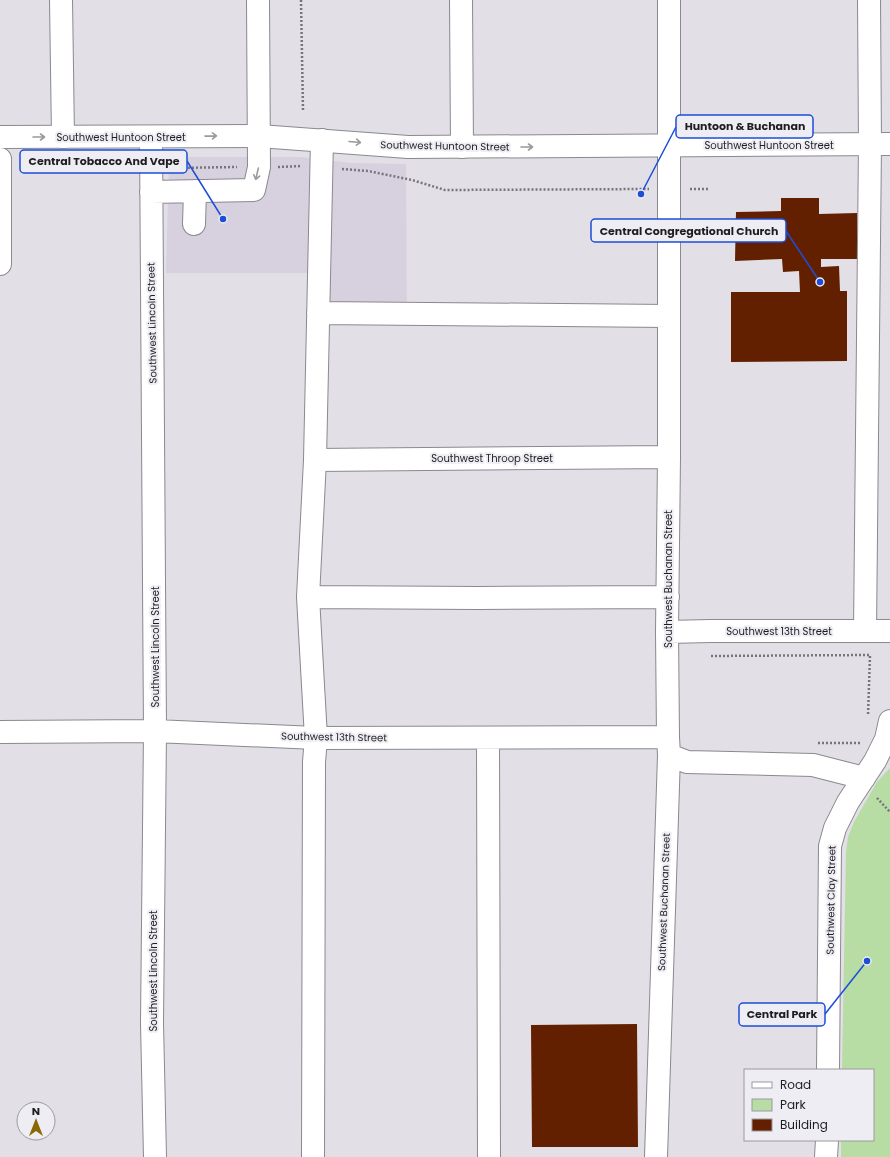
<svg xmlns="http://www.w3.org/2000/svg" width="890" height="1157" font-family="Poppins,sans-serif">
<style>
.built{fill:#d7d1df}
.green{fill:#b7dca4}
.building{fill:#622000}
.lines{fill:none;stroke-linecap:round;stroke-linejoin:round}
.minor-casing{stroke:#8b888f;stroke-width:24}
.major-casing{stroke:#8b888f;stroke-width:24}
.path{stroke:#767579;stroke-width:2.5;stroke-dasharray:2 2;stroke-linecap:butt}
.minor{stroke:#fff;stroke-width:22}
.major{stroke:#fff;stroke-width:22}
.oneway{stroke:#9a999b}
.labels{text-anchor:middle;dominant-baseline:central;stroke-width:4;stroke-linejoin:round;paint-order:stroke}
.street-label{font-size:10px;fill:#1e1d20;stroke:#efedf4}
.leader{fill:none;stroke:#1d4ed8;stroke-width:1.5}
.callout-dot{fill:#1d4ed8;stroke:#efedf4;stroke-width:1.5}
.callout{fill:#efedf4;stroke:#1d4ed8;stroke-width:1.5}
.callout-label{font-size:11px;text-anchor:middle;font-weight:bold;fill:#1e1d20}
</style>
<rect width="100%" height="100%" fill="#e2dfe6"/>
<!-- built -->
<path class="built" d="M175,157H301L352,163L406,164L407,321H309V273H166L169,163Z"/>
<!-- green -->
<path class="green" d="M890,768V1157H841V1140H873V1070H842L846,852L848,837L854,822L877,782Z"/>
<!-- building -->
<path class="building" d="M781,198H819V214L857,213V259H821V267L839,266L840,291H847V361L731,362V292H800L799,271L783,272L782,259L735,261L736,212L781,211Z
M637,1024L638,1147H532L531,1025Z"/>
<g class="lines">
<defs>
<path id="minor" d="M61,0L63,137
M461,0L462,147
M151,137L155,731L152,1023L155,1157
M0,159V264
M151,192L254,190L259,167L258,0
M194,224L195,191
M318,313L669,316
M315,460L669,457
M308,597L478,598L668,597
M865,631L870,144L869,0
M667,632L711,631H890
M0,732L155,731L316,738L668,737
M488,738L489,1157
M669,755L687,762L813,765L864,778
M828,1070L830,846L835,828L848,802L875,761L886,739L890,721
M313,1157L314,762L316,738L308,597L315,460L322,140
M656,1157L669,755L668,737L667,632L669,457V0
M826,1157L827,1140"/>
<path id="major" d="M0,137L259,136L408,147L890,144"/>
</defs>
<!-- minor casing -->
<use href="#minor" class="minor-casing"/>
<!-- major casing -->
<use href="#major" class="major-casing"/>
<!-- path -->
<path class="path" d="M301,0L303,110
M20,167H131
M278,167L301,166
M172,168L237,167
M342,169L368,171L412,180L445,190L649,189
M690,189H710
M711,656L870,655L868,716
M818,743H861
M877,798L890,812"/>
<!-- minor -->
<use href="#minor" class="minor"/>
<!-- major -->
<use href="#major" class="major"/>
</g>
<!-- one-way arrows -->
<defs><path id="oneway-shaft" d="M-6 0H5M1.5-3L5.5 0L1.5 3" fill="none" stroke-width="1.6" stroke-linecap="round" stroke-linejoin="round"/></defs>
<g class="oneway">
<use href="#oneway-shaft" transform="translate(211 136) rotate(-1)"/>
<use href="#oneway-shaft" transform="translate(39 137)"/>
<use href="#oneway-shaft" transform="translate(355 142) rotate(5)"/>
<use href="#oneway-shaft" transform="translate(527 147)"/>
<use href="#oneway-shaft" transform="translate(257 174) rotate(103)"/>
</g>
<g class="labels">
<!-- street labels -->
<g class="street-label">
<text x="121" y="137">Southwest Huntoon Street</text>
<text x="769" y="145">Southwest Huntoon Street</text>
<text transform="translate(445 146) rotate(1)">Southwest Huntoon Street</text>
<text transform="translate(152 323) rotate(-91)">Southwest Lincoln Street</text>
<text x="492" y="458">Southwest Throop Street</text>
<text transform="translate(668 579) rotate(-90)">Southwest Buchanan Street</text>
<text x="779" y="631">Southwest 13th Street</text>
<text transform="translate(155 647) rotate(-90)">Southwest Lincoln Street</text>
<text transform="translate(334 737) rotate(1)">Southwest 13th Street</text>
<text transform="translate(831 900) rotate(-89)">Southwest Clay Street</text>
<text transform="translate(664 902) rotate(-88)">Southwest Buchanan Street</text>
<text transform="translate(153 971) rotate(-90)">Southwest Lincoln Street</text>
</g>
</g>
<!-- callouts -->
<path class="leader" d="M641 194L676 127M223 219L187 161M820 282L786 231M867 961L825 1014"/>
<g class="callout-dot">
<circle cx="641" cy="194" r="4"/>
<circle cx="223" cy="219" r="4"/>
<circle cx="820" cy="282" r="4"/>
<circle cx="867" cy="961" r="4"/>
</g>
<g class="callout">
<rect x="676" y="115" width="137" height="23" rx="4"/>
<rect x="20" y="150" width="167" height="23" rx="4"/>
<rect x="591" y="219" width="195" height="23" rx="4"/>
<rect x="739" y="1003" width="86" height="23" rx="4"/>
</g>
<g class="callout-label">
<text x="745" y="130">Huntoon &amp; Buchanan</text>
<text x="104" y="165">Central Tobacco And Vape</text>
<text x="689" y="235">Central Congregational Church</text>
<text x="782" y="1018">Central Park</text>
</g>
<!-- legend -->
<rect x="744" y="1069" width="130" height="72" fill="#efedf4" stroke="#9b9a9f"/>
<rect x="752" y="1082" width="20" height="6" fill="#ffffff" stroke="#9b9a9f"/>
<text x="780" y="1089" font-size="12" fill="#1e1d20">Road</text>
<rect x="752" y="1099" width="20" height="12" fill="#b7dca4" stroke="#9b9a9f"/>
<text x="780" y="1109" font-size="12" fill="#1e1d20">Park</text>
<rect x="752" y="1119" width="20" height="12" fill="#622000" stroke="#9b9a9f"/>
<text x="780" y="1129" font-size="12" fill="#1e1d20">Building</text>
<!-- north arrow -->
<g transform="translate(36 1121)"><circle r="19" fill="#efedf4" stroke="#9b9a9f"/>
<path d="M0-3L7 15L0 10L-7 15Z" fill="#8a6604"/>
<text y="-6" font-size="11" font-weight="bold" text-anchor="middle" fill="#1e1d20">N</text>
</g>
</svg>
